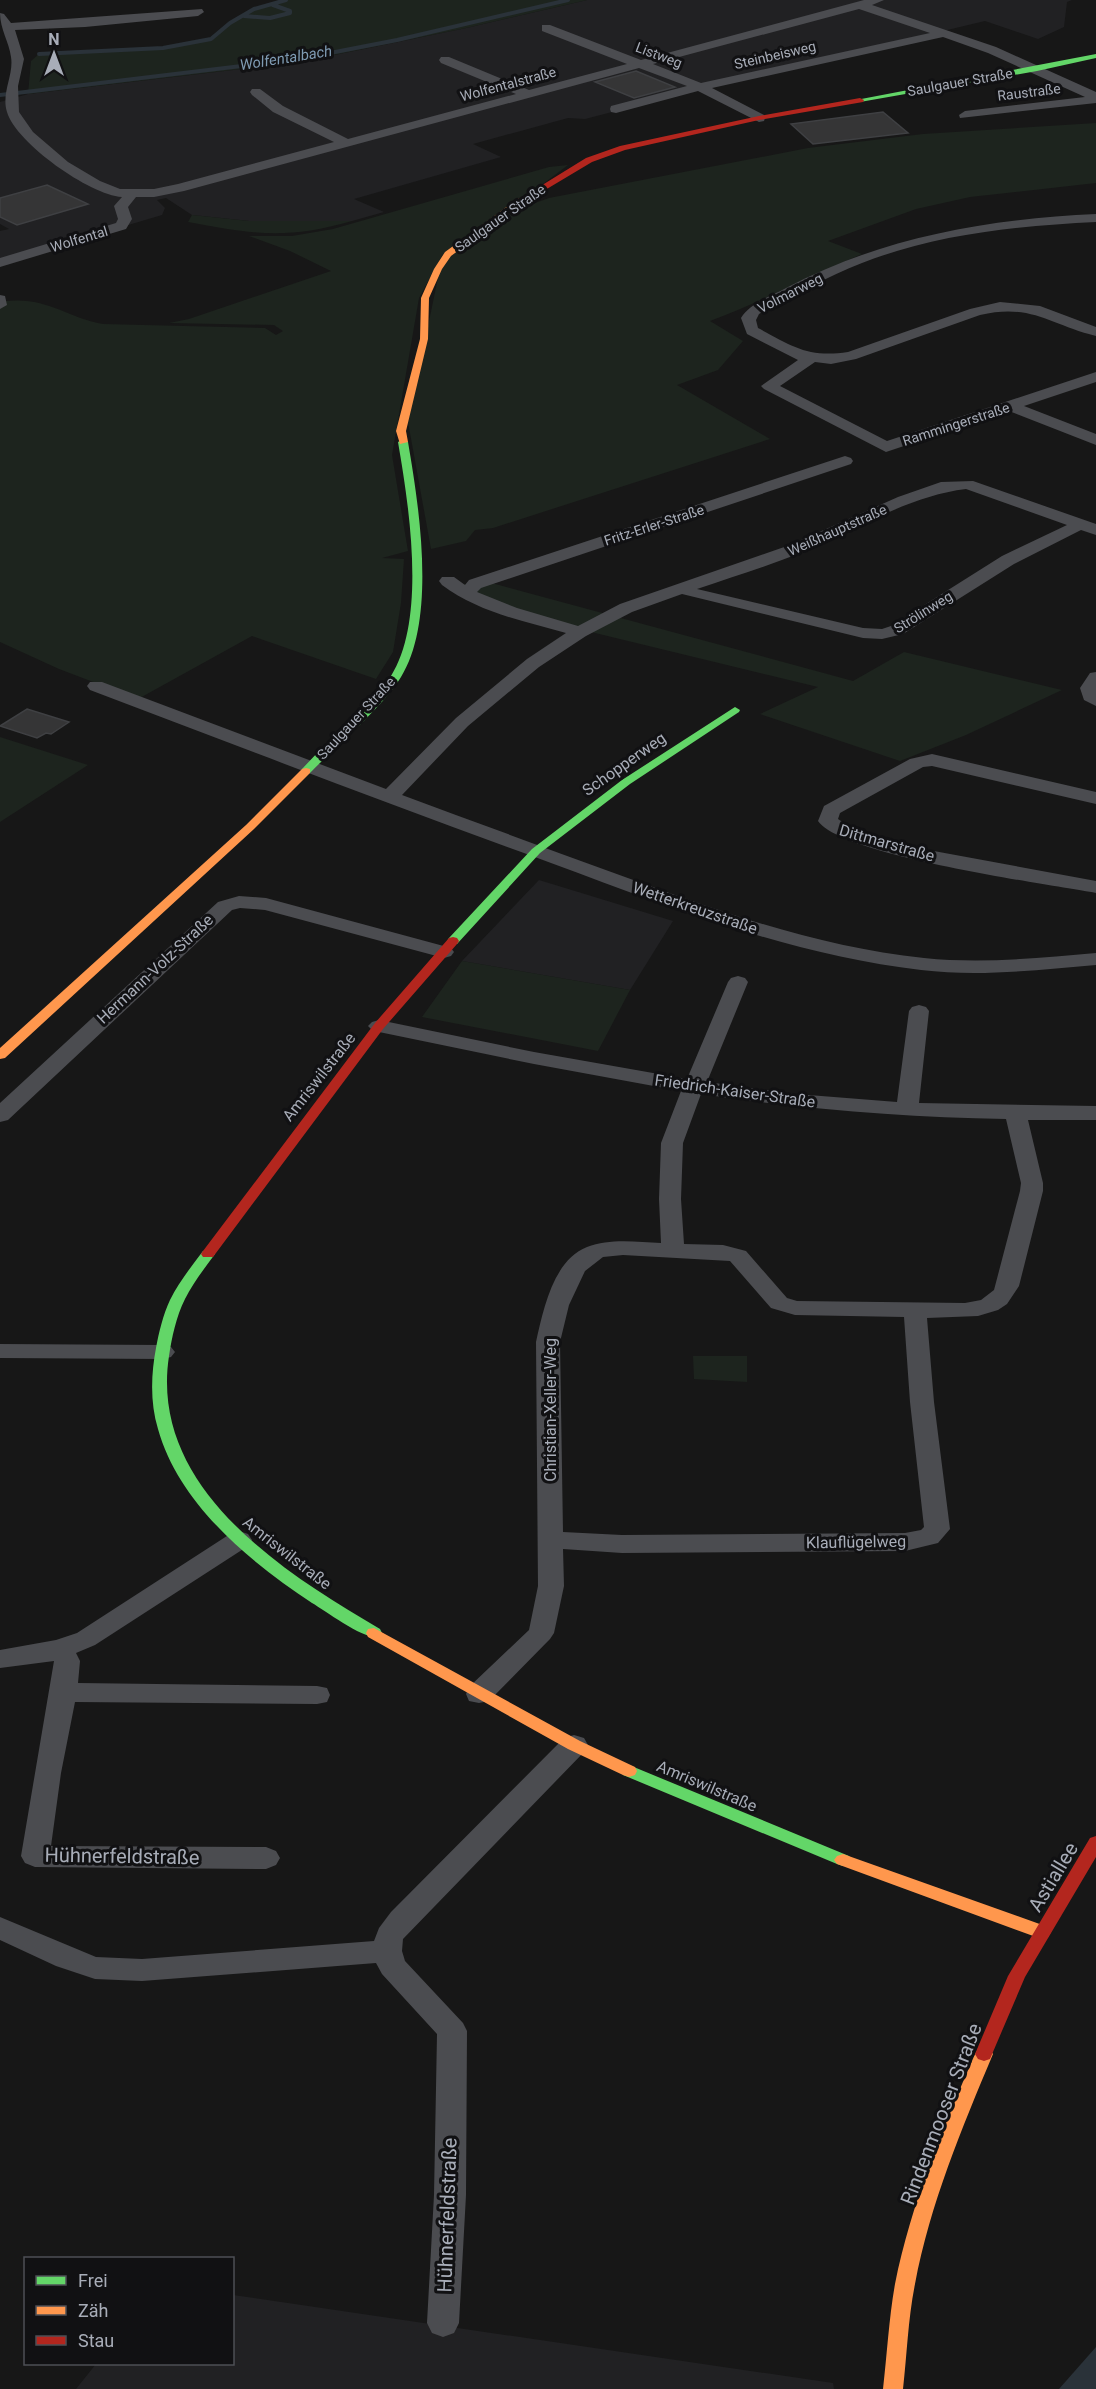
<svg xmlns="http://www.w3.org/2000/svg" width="1096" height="2389" font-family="Roboto,sans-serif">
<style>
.built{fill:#212123}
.green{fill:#1d241e}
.water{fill:#2a3239}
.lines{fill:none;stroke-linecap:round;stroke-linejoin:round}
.stream{stroke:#2a3239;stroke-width:4}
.building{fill:#353536;stroke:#3f4043;stroke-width:1.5}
.street{fill:#4b4c50;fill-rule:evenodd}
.fast{fill:#63d668;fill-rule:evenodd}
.slow{fill:#ff974d;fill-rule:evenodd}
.jam{fill:#b3261e;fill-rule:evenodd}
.labels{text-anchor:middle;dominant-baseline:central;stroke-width:6;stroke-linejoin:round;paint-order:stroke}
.far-street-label{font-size:14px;fill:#a8adb8;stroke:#111113}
.far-water-label{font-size:15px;font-style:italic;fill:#7f9bb3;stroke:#111113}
.street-label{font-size:16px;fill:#a8adb8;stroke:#111113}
.near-street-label{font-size:20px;fill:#a8adb8;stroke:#111113}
</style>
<rect width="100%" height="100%" fill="#171717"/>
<!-- built -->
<path class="built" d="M587,0H1072L1067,2L1064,27L1038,39L985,21L700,89L585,119L568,118L473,144L501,157L354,199L384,212L352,221H249L192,215L166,198L157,200L165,208L162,215L0,263V231L9,229L0,224V102L28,94L300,62L466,28Z
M539,880L673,921L630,990L462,961Z
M233,2295L833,2383L834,2389H76L96,2364H232Z"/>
<!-- green -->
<path class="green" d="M286,0H587L466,28L300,62L28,94L31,61L39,54L126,51L163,48L210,39L230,23L254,9Z
M1096,123V183L970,197L916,209L828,241L862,254C811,276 762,301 710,321L743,341L718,370L677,385L770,439L493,528L475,530L466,541L431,549L408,422L443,254L419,298L392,455L408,551L382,558L404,559L401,603L393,652L376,679L252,636L138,699L59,669L0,642V308L6,301C48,297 65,317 103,324L265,328L276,335L283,331L274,325L169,323L189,319L331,271L290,251L249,236H292L333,229L549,167L568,165L502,215L549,198L808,148L923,134Z
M192,215L249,221H352C286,240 253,234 188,222Z
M488,582L853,681L904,652L1062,690L966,735L900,761L760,714L818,687L554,623L454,585Z
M0,737L88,765L0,822Z
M462,961L630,990L598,1051L422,1017Z
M693,1356H747V1382L694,1379Z"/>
<!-- water -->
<path class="water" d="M1096,2347V2389H1059Z"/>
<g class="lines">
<!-- stream -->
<path class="stream" d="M244,16L270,18L290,13V11L273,5
M39,54L163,48L211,39L230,23L254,9L286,0
M0,95L299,59L397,40L568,0"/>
</g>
<!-- building -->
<path class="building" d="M636,71L675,87L634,98L595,82Z
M883,112L908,133L813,144L791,124Z
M47,185L88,204L17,225L0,217V198Z
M27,709L69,722L51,734L46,733L37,738L0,726Z"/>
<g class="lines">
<!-- street -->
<path class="street" d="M864,0H884L872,5L996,47L1096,92V103L960,118L959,115L965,111L1085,97L988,53L943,37L712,88L764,115L765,118L764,121L759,122L698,91L616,113L611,112L610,109L611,106L687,86L639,68L184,191L154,197H136L128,207L132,219L126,229L0,267V258L116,223L118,219L114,206L122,197C90,195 16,143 7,112C1,93 14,75 11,57C9,42 0,29 0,13L4,14L11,23L202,9L204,12L198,16L85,27L15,30L24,59L18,86L19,112L33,132L68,162L100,181L120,189H154L178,184L334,142L273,112L252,95L250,92L252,89H260L283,106L348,139L516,94L441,63L439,60L441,57H449L529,90L627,64L542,31V25H550L641,60ZM859,9L930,33L701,83L653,64Z
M1096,214V222C1017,226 936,234 862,263C826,277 793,296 759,314L756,320L758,328C792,346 808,358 848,352L970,309L1000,302L1040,306L1096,327V336C1050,325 1032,303 980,315L856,359L831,364L815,362L780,386L887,441L1096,372V382L1024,406L1096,434V445L1009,411L886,452L764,389L761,386L798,360L747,334L741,318C750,303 771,296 786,288C883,237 987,219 1096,214Z
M0,295L5,296L7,305L0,309Z
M845,456L851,458L853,461L851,464L481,588L477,592L517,608L578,626L620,604L790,545L898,497L941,482L973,481L1096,524V535L1081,530L1014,564L903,634L882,639L863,638L682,594L632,612L586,636L539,667L468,726L402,795C472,821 543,847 614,873C715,910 817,947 924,958C981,964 1039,958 1096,953V965C1038,970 979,977 921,970C792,955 672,908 551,863C396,807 243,748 90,690L87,686L90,682H102L386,789L456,718L527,659L566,633C523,621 478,612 442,585L439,581L442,577H454L465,585L469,580ZM966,489L1067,525L1002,556L891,626L882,629L863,628L697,589C732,577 768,566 803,552C856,530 908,496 966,489Z
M1096,672V706L1084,700L1080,688L1090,673Z
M932,754L1096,792V804L932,766L923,767L840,813L838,819L850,827L912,847L1096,881V893C1047,884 842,856 818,821L824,806L910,759Z
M239,896L266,898L451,948L454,952L451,956L444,958L265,910L240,908L232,910L8,1120L0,1122V1103L218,902Z
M738,976L745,978L748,982L707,1082L796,1094L897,1102L909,1011L912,1007L919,1005L926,1007L929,1011L919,1103L1096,1106V1120H1028L1043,1183V1191L1019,1286L1007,1304L998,1310L978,1316L927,1318L934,1402L950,1529L938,1543L905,1551L622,1553L563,1549L564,1586L554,1633L550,1639L489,1701L479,1703L469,1701L466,1694L469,1687L529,1630L538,1586L536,1342C543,1311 553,1260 587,1247C610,1238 637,1242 661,1243L659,1199L661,1143L681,1091L534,1064L379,1032L372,1030L368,1026L372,1022L379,1020L534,1052L687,1079L728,982L731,978ZM701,1094C803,1109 904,1117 1006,1119L1021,1183L1020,1191L994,1290L981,1300L965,1303L797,1301L787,1298L746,1251L723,1245L684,1244L681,1199L683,1143ZM623,1255L730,1261L771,1308L795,1315L904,1317L910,1402L924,1527L921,1530L905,1533L622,1535L563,1532L560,1342L569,1305L585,1271L603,1257Z
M0,1344L163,1345L171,1347L175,1352L171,1357L163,1359L0,1358Z
M239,1531L248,1534L252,1540L248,1546L95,1645L76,1653L80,1661L78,1683L317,1686L327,1688L330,1695L327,1702L317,1704L75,1702L61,1773L51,1846L266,1847L276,1851L280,1858L276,1865L266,1869L35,1867L25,1863L21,1856L54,1661L0,1668V1650L56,1640L77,1633L230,1534Z
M574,1735L584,1738L588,1745L584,1752L403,1939L402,1951L405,1961L463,2023L467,2031L466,2195L459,2323L454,2333L443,2337L432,2333L427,2323L434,2195L437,2034L382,1974L376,1963L142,1981L95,1979L56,1966L0,1940V1917L96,1957L142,1959L374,1941L379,1928L391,1912L564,1738Z"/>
<!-- fast -->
<path class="fast" d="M1096,54V58L1037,71L860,102L856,100Z
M403,439L408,442C419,506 437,619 401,677C381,709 338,744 310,773H302V769C320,750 338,731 357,713C368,701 382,690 391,676C427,619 409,506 398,442Z
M735,707L740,710L739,712L630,784L540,853L457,944H449L447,941L449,938L532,849L622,780Z
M208,1250L215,1254C204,1269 193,1283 185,1299C176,1317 172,1337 169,1356C149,1487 282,1572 380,1629L382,1633L380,1637C365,1641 326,1611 312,1603C250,1562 179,1504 158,1429C150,1403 151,1374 156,1348C159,1332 163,1315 170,1300C179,1282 191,1267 203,1251Z
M629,1765L849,1856L852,1860L849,1864L843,1866L837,1864L623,1775L621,1771L623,1767Z"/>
<!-- slow -->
<path class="slow" d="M519,198L526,200L451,256L442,269L429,298L428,339L406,431L408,442L400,444L396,431L420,339L421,298L434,269L445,252Z
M306,768L310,769V773L254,829L5,1058L0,1059V1048L246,825L302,769Z
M374,1628L580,1741L635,1767L637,1771L635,1775L629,1777L623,1775L568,1749L368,1637L366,1633L368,1629Z
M843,1854L1048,1927L1051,1932L1048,1937L1042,1939L1036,1937L837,1864L834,1860L837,1856Z
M984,2047L990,2049L993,2054C962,2128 930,2204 915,2284C908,2319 907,2354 903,2389H883C887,2354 889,2318 895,2284C911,2204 943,2128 975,2054L978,2049Z"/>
<!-- jam -->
<path class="jam" d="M860,98L864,100L863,102L759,120L625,150L592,162L525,202L518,200L586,158L620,146L759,116Z
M453,937L457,938L459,941L457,944L383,1029L213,1257H203L201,1254L203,1251L375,1023L449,938Z
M1096,1836V1857L1025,1977L990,2059L984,2061L978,2059L975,2054L1008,1976L1090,1838Z"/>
</g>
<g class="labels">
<!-- far-street labels -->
<g class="far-street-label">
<text transform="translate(659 55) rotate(21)">Listweg</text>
<text transform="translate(775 55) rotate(-13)">Steinbeisweg</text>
<text transform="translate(960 82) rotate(-10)">Saulgauer Straße</text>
<text transform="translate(508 84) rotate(-15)">Wolfentalstraße</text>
<text transform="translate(1029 92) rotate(-7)">Raustraße</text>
<text transform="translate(500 218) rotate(-35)">Saulgauer Straße</text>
<text transform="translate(79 239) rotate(-17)">Wolfental</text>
<text transform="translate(790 293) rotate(-27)">Volmarweg</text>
<text transform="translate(956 424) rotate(-18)">Rammingerstraße</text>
<text transform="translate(654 525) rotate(-18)">Fritz-Erler-Straße</text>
<text transform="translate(837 530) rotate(-24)">Weißhauptstraße</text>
<text transform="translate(923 612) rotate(-32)">Strölinweg</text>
<text transform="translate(356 718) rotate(-47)">Saulgauer Straße</text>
</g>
<!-- far-water labels -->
<g class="far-water-label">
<text transform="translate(286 58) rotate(-9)">Wolfentalbach</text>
</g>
<!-- street labels -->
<g class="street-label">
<text transform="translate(624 764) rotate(-35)">Schopperweg</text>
<text transform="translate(887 843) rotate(16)">Dittmarstraße</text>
<text transform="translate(695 908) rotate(19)">Wetterkreuzstraße</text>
<text transform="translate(155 969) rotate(-43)">Hermann-Volz-Straße</text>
<text transform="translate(319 1077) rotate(-52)">Amriswilstraße</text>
<text transform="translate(735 1091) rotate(8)">Friedrich-Kaiser-Straße</text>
<text transform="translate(550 1410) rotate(-90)">Christian-Xeller-Weg</text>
<text transform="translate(856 1542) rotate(-1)">Klauflügelweg</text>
<text transform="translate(287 1553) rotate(38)">Amriswilstraße</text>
<text transform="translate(707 1786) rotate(23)">Amriswilstraße</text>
</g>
<!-- near-street labels -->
<g class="near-street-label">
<text transform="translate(122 1856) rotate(1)">Hühnerfeldstraße</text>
<text transform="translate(1053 1877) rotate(-59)">Astiallee</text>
<text transform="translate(941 2114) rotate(-69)">Rindenmooser Straße</text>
<text transform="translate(447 2215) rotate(-88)">Hühnerfeldstraße</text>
</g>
</g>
<!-- legend -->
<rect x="24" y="2257" width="210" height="108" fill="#111113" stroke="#4d4f55" stroke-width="1.5"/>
<rect x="36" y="2276" width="30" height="9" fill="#63d668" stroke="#4d4f55" stroke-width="1.5"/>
<text x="78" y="2287" font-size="18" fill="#a8adb8">Frei</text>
<rect x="36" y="2306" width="30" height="9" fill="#ff974d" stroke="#4d4f55" stroke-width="1.5"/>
<text x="78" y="2317" font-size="18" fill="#a8adb8">Zäh</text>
<rect x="36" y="2336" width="30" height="9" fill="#b3261e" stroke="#4d4f55" stroke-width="1.5"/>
<text x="78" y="2347" font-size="18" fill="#a8adb8">Stau</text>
<!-- north arrow -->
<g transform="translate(54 54)" stroke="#111113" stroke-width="4.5" paint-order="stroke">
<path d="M0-4.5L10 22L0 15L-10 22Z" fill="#a8adb8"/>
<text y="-9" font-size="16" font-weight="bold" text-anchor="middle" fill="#a8adb8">N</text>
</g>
</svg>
